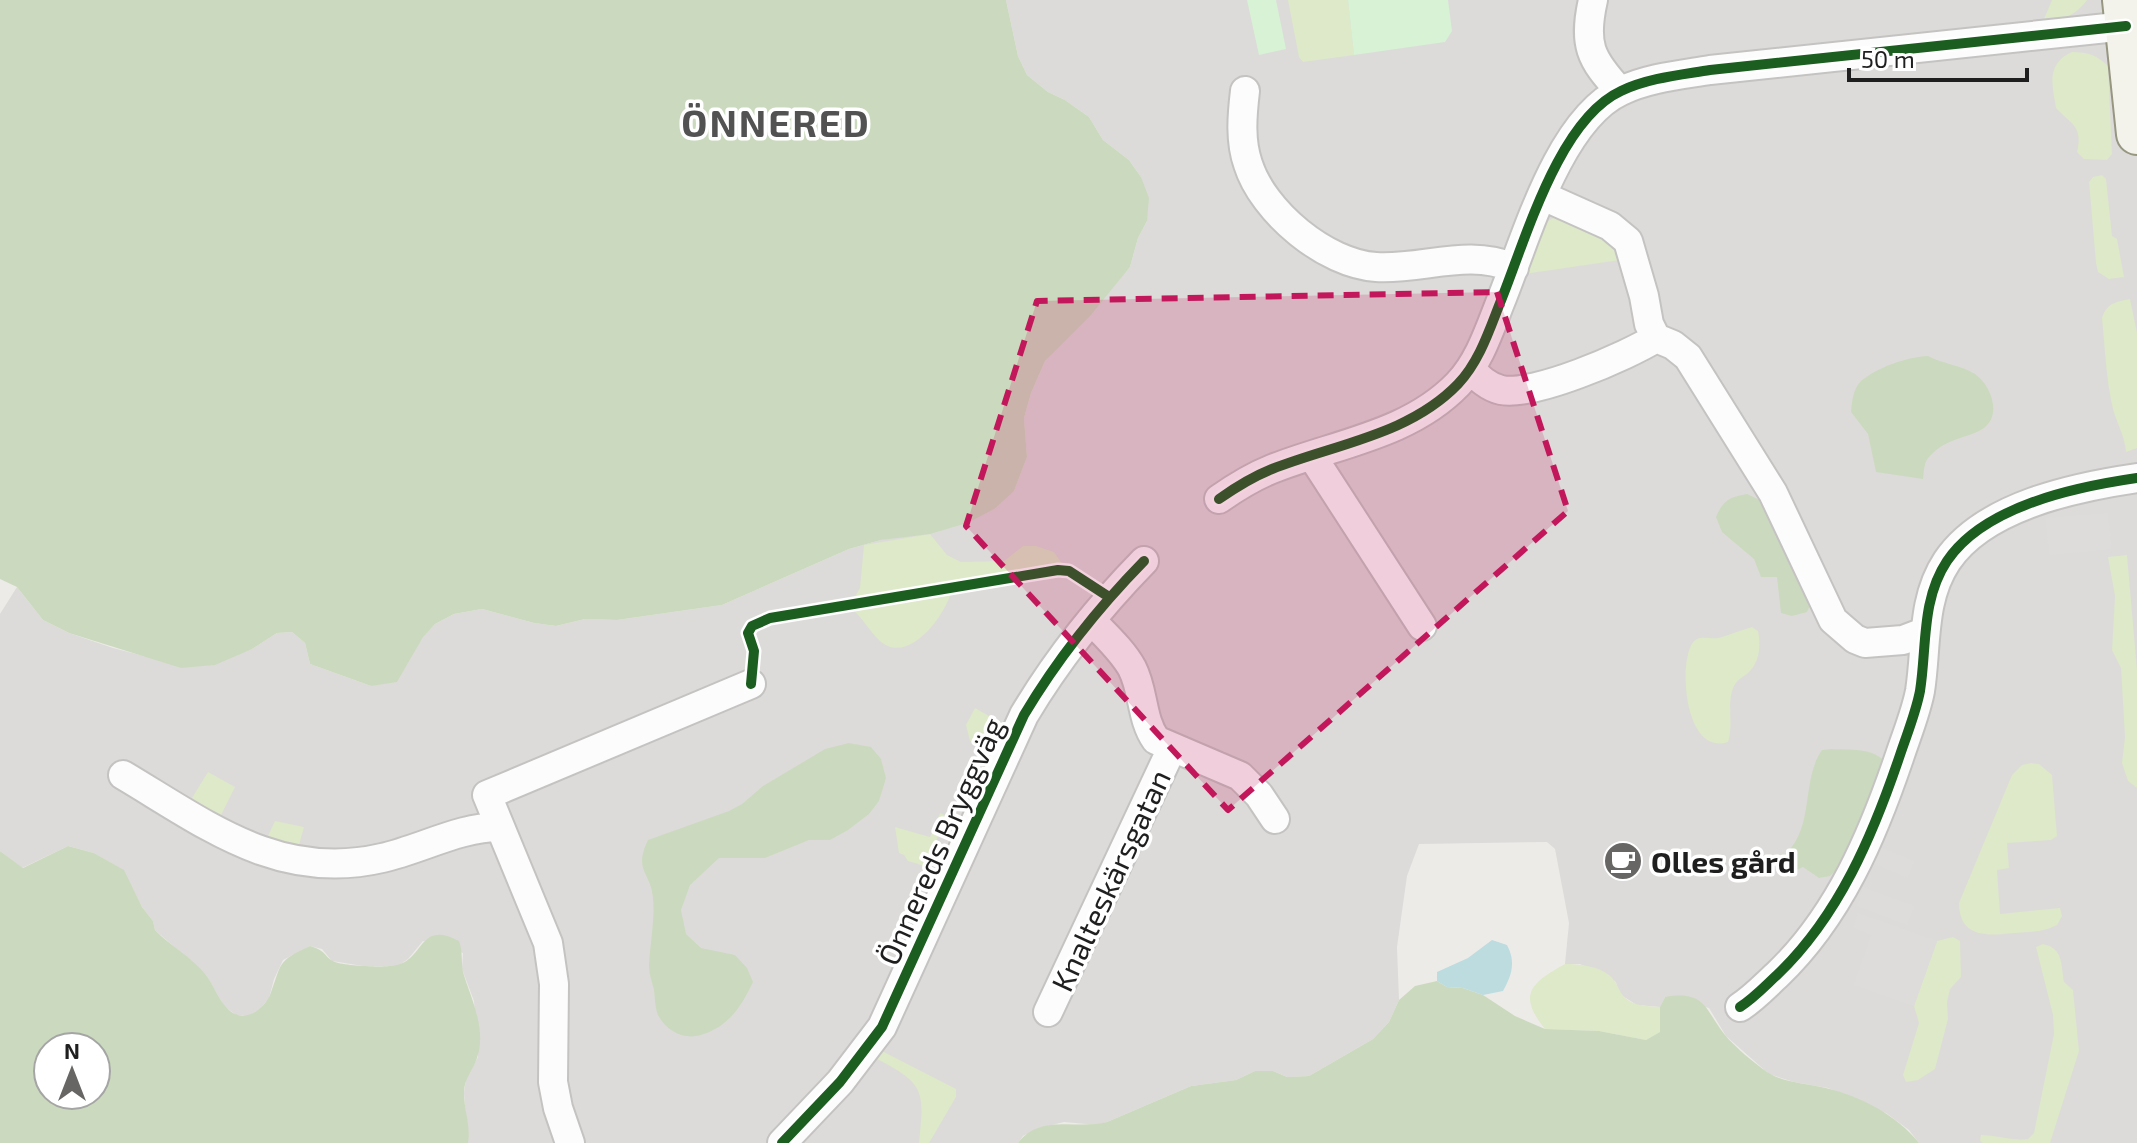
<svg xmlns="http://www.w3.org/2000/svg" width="2137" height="1143" font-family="'Exo 2',sans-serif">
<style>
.residential{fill:#dcdbd9}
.grass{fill:#dde9c8}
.forest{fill:#cbdabe;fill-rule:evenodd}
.park{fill:#d8f2d5}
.parking{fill:#dddcdb}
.water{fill:#bddcdf}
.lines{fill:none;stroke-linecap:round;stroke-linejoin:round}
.street-casing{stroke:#c4c3c2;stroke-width:32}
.secondary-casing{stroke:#979681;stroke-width:44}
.street{stroke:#fcfcfc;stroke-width:28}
.secondary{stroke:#f3f3eb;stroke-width:40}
.cycleway-casing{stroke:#fff;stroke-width:15}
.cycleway{stroke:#1b5e20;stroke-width:10}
.marked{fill:#c2185b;fill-opacity:0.2;stroke:#c2185b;stroke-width:6;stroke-dasharray:16 10;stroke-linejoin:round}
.labels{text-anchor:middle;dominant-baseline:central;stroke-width:7;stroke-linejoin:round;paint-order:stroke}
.street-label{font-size:30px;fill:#1f1f1f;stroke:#fff}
.poi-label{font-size:30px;font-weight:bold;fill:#1f1f1f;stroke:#fff;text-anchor:start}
.district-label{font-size:38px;font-weight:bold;letter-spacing:2px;fill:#525252;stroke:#fff}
</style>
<rect width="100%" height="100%" fill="#edebe8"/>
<!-- residential -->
<path class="residential" d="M1006,0H2137V1143H1919L1909,1130L1886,1113L1828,1088L1794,1082L1769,1074L1726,1036L1709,1008L1665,997L1660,1007L1637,1005L1621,995L1615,981L1580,964H1565L1569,923L1555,849L1547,842L1419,844L1407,876L1397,947L1399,1000L1389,1022L1373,1039L1309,1076L1287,1077L1273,1071H1255L1236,1080L1191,1086L1107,1122L1097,1125L1064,1122L1039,1128L1023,1136L1018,1143H468L464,1093L466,1079L478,1057L474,1001L462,969L463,953L423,941L408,959L398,966H363L332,961L322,949L310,946L283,960L274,979L269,998L260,1009L250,1015H236L224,1006L206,975L155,930L153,921L142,907L123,870L94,853L68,846L22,868L0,851V614L17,587L43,620L69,633L113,648L144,656L252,649L277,633L292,632L305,643L310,664L371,686L435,624L454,614L482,609L534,623L556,626L585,619L617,620L722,605L849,549L881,540L1014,491L1027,457L1024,418L1031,393L1045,361L1130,267L1138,238L1147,221L1141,177L1129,160L1103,140L1089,117L1065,100L1048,92L1027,75L1018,56Z"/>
<!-- grass -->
<path class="grass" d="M1288,0H1348L1354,55L1303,62L1299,57Z
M2052,0H2087C2077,14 2062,21 2045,23L2044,19Z
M2072,52C2088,52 2097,55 2108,66L2112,154L2107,160L2084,159L2077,152C2083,126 2072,125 2056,108C2052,84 2046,64 2072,52Z
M2102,175L2106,179L2112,236L2117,239L2124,277L2109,279L2098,272L2096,263L2089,182L2093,177Z
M1557,217L1609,236L1627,259L1524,274C1531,255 1535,222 1557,217Z
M2130,299L2137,333V448L2126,452C2125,436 2117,424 2113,409C2106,380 2105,348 2102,318C2107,303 2115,302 2130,299Z
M930,534L947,555L961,562L1004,561L1023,546H1036L1054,552L1063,565L853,600L860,588L864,545Z
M2127,555L2137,670V788L2128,781L2122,763L2125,737L2121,668L2112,650L2115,596L2108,557Z
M951,592C945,616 908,666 880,641C869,631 863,618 851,608Z
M1752,627L1758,631C1761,645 1760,662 1748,673C1743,677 1738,679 1734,686C1726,702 1734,725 1728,742C1681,758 1677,647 1697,639C1704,636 1714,640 1722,637C1732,634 1741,630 1752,627Z
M975,708L1001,723L989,750L970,741L966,725Z
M2031,763L2039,764L2052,775L2057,836L2051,840L2007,843L2009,868L1997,870L2000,914L2060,908L2062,916L2057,925C2043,932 2030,932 2014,933C1988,936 1959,938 1959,903L2012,775L2022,765Z
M208,772L235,787L220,817L192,798Z
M940,813L947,816L925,866L908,861L904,855L899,853L895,827L930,837Z
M275,821L304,827L299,845L267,838Z
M1953,937L1960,941L1961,977L1950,989L1947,1002L1948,1019L1935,1069L1918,1080L1906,1082L1903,1075L1919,1023L1914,1006L1937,941Z
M2043,944C2063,948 2061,964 2064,982L2073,990L2079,1051L2050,1143H1983L1980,1141L1981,1135C1997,1135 2012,1141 2028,1139L2034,1133L2054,1034L2053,1015L2036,947Z
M1565,964C1579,964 1598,966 1609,975C1615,980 1616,984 1620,991C1628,1006 1645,1006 1660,1007V1032L1646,1040L1599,1031L1545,1029C1517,994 1531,983 1565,964Z
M880,1050L956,1089V1097L929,1143H919C924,1092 926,1084 877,1059Z"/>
<!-- forest -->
<path class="forest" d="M0,0H1006L1018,56L1027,75L1048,92L1065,100L1089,117L1103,140L1129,160L1141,177L1149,198L1147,221L1138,238L1130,267L1090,316L1045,361L1031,393L1024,418L1027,457L1014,491L994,509L967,523L930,534L881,540L849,549L722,605L617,620L585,619L556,626L534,623L482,609L454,614L435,624L423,637L397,682L371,686L310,664L305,643L292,632L277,633L252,649L215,665L181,668L69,633L43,620L17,587L0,579Z
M1928,356C1943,364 1961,365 1975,374C1992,386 2004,419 1979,431C1962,439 1944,440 1930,456C1924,461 1924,471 1923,479L1876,472L1868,434L1851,412C1852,401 1853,389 1861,381C1878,367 1907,357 1928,356Z
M1747,494L1766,503L1812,601L1807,612L1792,616L1781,613L1777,577H1761L1754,559L1722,532L1716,517C1723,500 1730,497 1747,494Z
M849,743L871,747L881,759L886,778L879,801L869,814L848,830L830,840H809L765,858H719L690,885L681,910L686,934L701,948L735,955L747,968L753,982C742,1005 730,1025 704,1034C685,1041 667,1032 658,1015C655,1008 655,998 654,990C652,982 649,974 649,966C650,943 655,921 653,898C651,872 633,871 648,840L729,811L742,804L763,786L825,749Z
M1831,749C1847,750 1877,747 1886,764L1870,805L1837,869L1830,876L1819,878L1803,867L1792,872L1780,866L1781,857C1816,833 1800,781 1822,750Z
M68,846L94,853L124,870L142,907L153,921L155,930C170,946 192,957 206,975C218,991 226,1025 253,1013C260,1010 267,1002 270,995C282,964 276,961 310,946C328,951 323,957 335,962C346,966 386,968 397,965C425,958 419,920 459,941C463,952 461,961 463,972C471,999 487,1029 477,1058C473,1071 464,1078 464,1093C464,1110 471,1126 468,1143H0V851L23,868ZM48,1047H96V1095H48Z
M1437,981L1447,987L1463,988L1483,995L1515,1016L1545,1029L1599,1031L1646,1040L1660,1032V1007L1665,997C1706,990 1705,1010 1725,1035C1736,1048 1753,1062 1767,1072C1784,1083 1806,1083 1826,1088C1860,1096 1897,1115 1919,1143H1018C1040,1113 1078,1130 1107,1122L1191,1086L1236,1080L1255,1071H1273L1287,1077L1309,1076L1373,1039L1389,1022L1399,1000L1415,986Z"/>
<!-- park -->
<path class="park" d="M1247,0H1276L1286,49L1259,55Z
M1348,0H1448L1452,31L1445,42L1354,55Z"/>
<!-- parking -->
<path class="parking" d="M2108,513L2112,549L2049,555L2045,518Z
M1876,846L1914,861L1908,878L1870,862Z
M1863,887L1914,906L1907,925L1857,906Z
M1858,913L1937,941L1914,1006L1854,985L1871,935L1853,928Z"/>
<!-- water -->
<path class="water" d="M1492,940L1507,945C1516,962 1512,975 1503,991L1483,995L1463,988L1447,987L1437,981V972L1468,958Z"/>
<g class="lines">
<defs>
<path id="street" d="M1593,0C1583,44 1590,59 1620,91
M1245,91C1242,116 1240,141 1248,164C1263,212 1326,264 1376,267C1423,270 1468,248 1514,268
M1543,196L1610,226L1628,241L1644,296L1649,324L1656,338L1673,345L1688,357L1773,493L1833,620L1855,639L1865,643L1903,640L1924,632
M1470,369C1479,378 1488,387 1501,390C1533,397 1627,356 1656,338
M1312,456L1422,626
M1219,499C1236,487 1252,477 1272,469C1335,444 1409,435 1458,384C1479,362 1489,331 1500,303C1525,242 1558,120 1621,91C1648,78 1680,75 1710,70L2126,26
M1091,620C1105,635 1122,650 1132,668C1144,691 1141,719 1156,740L1240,776L1259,795L1275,819
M123,775C207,825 279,882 382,858C422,849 459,827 500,827
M1740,1007C1754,998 1765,986 1777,975C1839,916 1873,835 1900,755C1907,734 1916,712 1920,691C1927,647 1921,600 1947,561C1984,506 2075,487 2137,478
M1048,1012L1172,748
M570,1143L558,1108L553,1082L554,984L548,943L487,795L751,684
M782,1143L840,1082L882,1027L1024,715C1058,658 1098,608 1144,561"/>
<path id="secondary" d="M2123,0L2137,134"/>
</defs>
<!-- street casing -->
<use href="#street" class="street-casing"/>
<!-- secondary casing -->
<use href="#secondary" class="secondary-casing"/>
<!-- street -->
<use href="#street" class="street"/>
<!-- secondary -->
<use href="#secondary" class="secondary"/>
<defs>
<path id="cycleway" d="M1219,499C1236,487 1252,477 1272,469C1335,444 1409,435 1458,384C1479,362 1489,331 1500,303C1525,242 1558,120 1621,91C1648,78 1680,75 1710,70L2126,26
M751,684L754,651L748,633L752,626L770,618L1058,570L1069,571L1109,597
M1740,1007C1754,998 1765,986 1777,975C1839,916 1873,835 1900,755C1907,734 1916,712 1920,691C1927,647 1921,600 1947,561C1984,506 2075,487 2137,478
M782,1143L840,1082L882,1027L1024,715C1058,658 1098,608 1144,561"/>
</defs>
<!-- cycleway casing -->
<use href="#cycleway" class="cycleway-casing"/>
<!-- cycleway -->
<use href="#cycleway" class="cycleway"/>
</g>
<!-- marked area -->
<path class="marked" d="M1497,292L1568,511L1228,810L966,526L1037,301Z"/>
<!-- icons -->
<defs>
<symbol id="cafe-disc" viewBox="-11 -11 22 22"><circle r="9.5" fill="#676665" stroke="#fff"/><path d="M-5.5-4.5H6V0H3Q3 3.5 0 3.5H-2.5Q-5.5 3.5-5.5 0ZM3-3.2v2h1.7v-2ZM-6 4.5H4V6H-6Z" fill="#fff"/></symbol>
</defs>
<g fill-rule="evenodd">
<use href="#cafe-disc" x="1601" y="839" width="44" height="44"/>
</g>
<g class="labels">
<!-- street labels -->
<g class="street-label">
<text transform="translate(940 841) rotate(-66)">Önnereds Bryggväg</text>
<text transform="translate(1110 880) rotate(-65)">Knalteskärsgatan</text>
</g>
<!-- poi labels -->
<g class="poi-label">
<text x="1651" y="861">Olles gård</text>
</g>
<!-- district labels -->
<g class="district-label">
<text x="776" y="122">ÖNNERED</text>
</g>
</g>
<!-- north arrow -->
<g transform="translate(72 1071)"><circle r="38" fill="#ffffff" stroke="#a5a5a5" stroke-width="2"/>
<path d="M0-6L14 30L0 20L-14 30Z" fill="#676665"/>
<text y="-12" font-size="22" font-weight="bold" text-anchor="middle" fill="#1f1f1f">N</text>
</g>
<!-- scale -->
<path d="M1849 68v12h178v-12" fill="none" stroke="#1f1f1f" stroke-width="4"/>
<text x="1861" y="68" font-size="24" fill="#1f1f1f" stroke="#ffffff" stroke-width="6" paint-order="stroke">50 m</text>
</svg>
